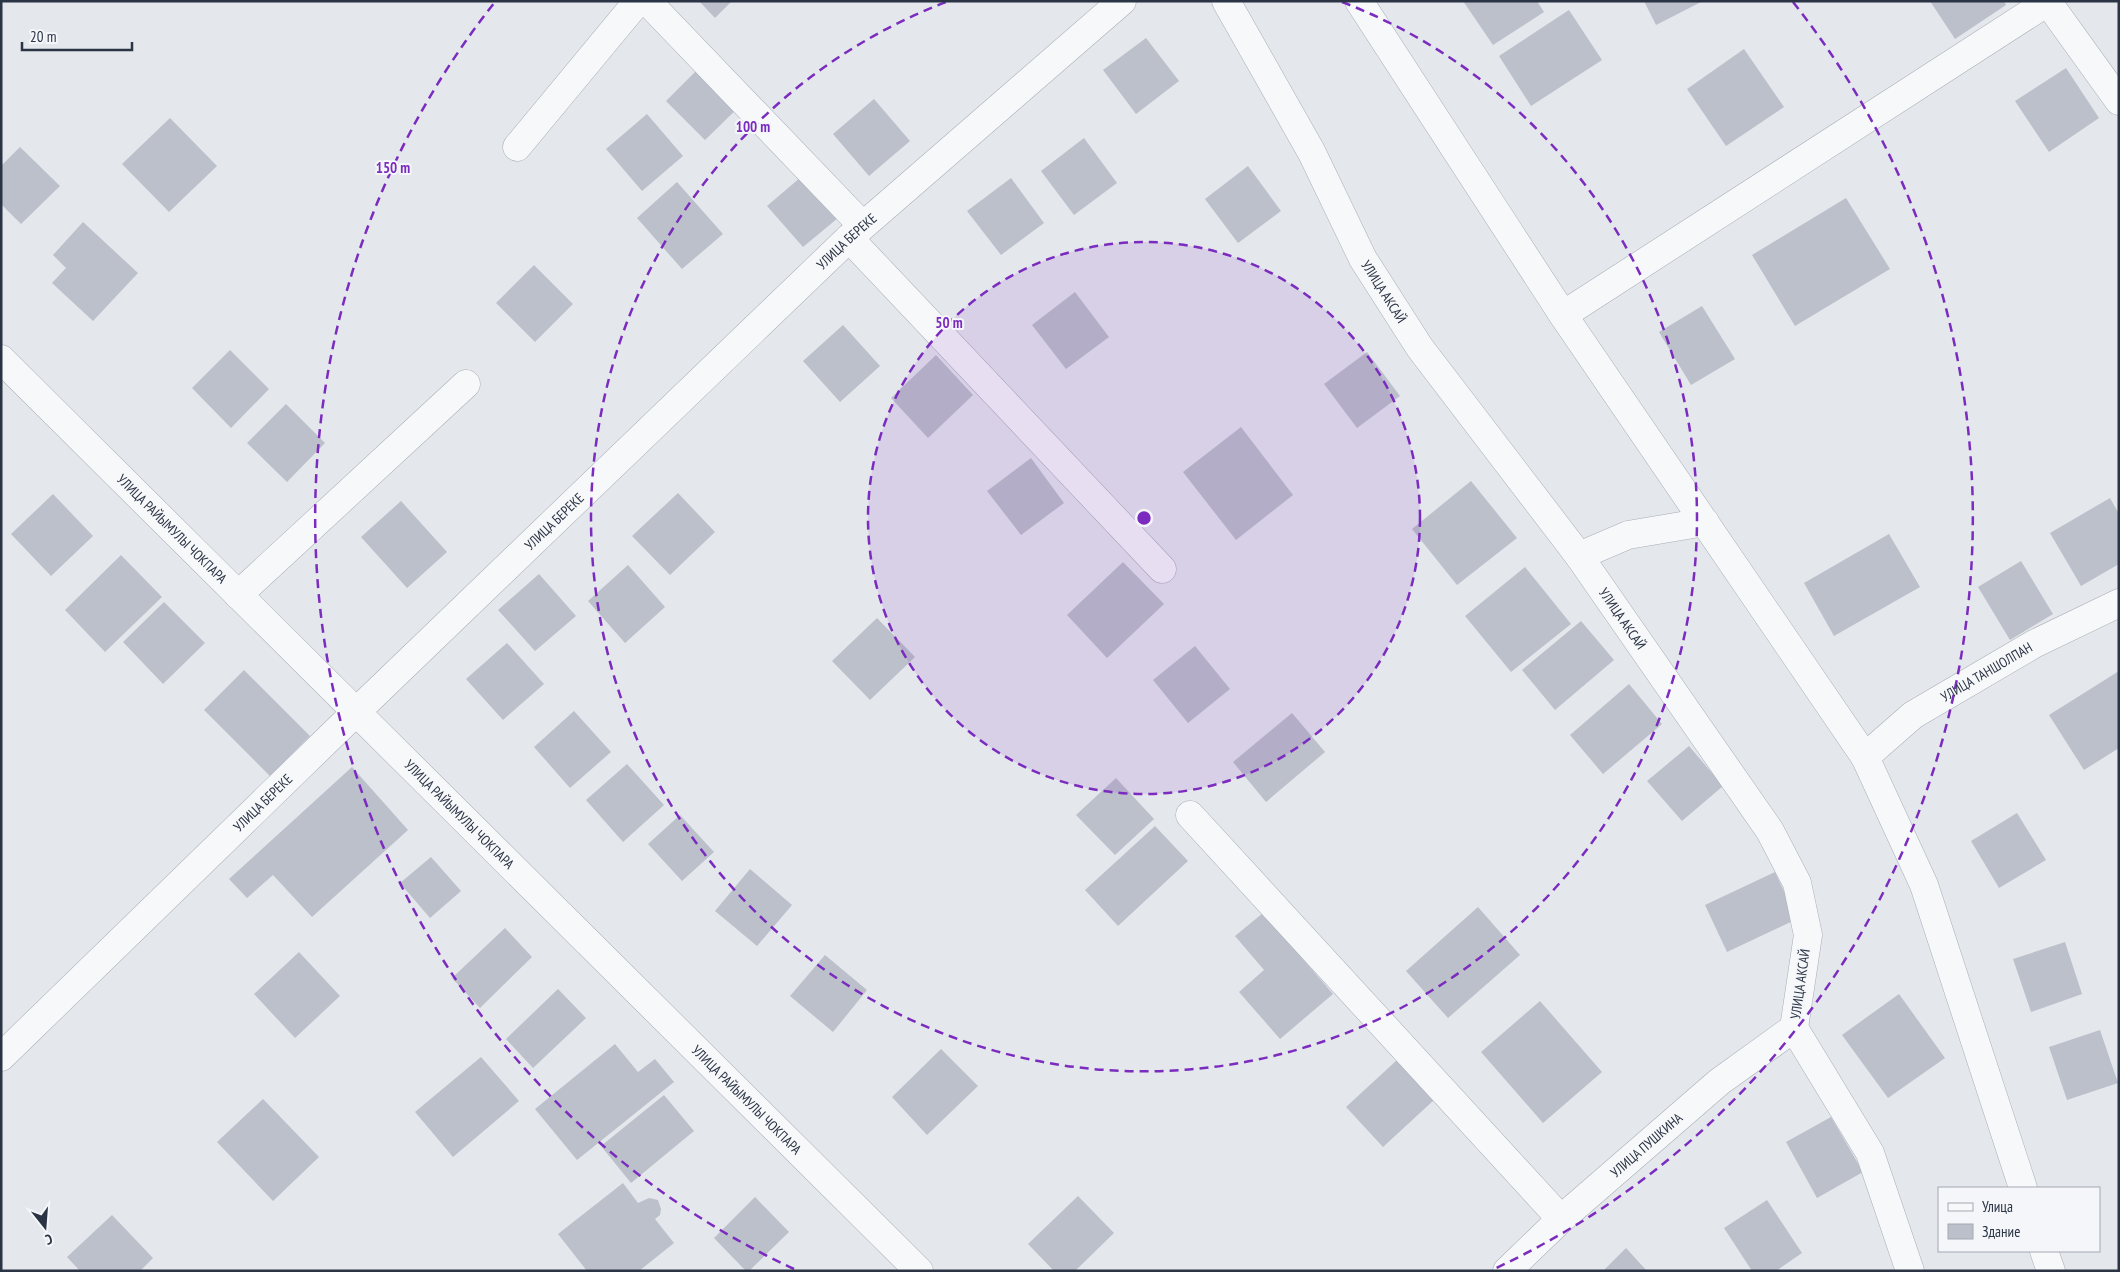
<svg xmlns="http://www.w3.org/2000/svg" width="2120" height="1272" font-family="'PT Sans Narrow',sans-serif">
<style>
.building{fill:#bbc0ca}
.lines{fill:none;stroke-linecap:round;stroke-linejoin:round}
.minor-casing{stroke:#a9aeb7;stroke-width:29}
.minor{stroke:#f7f8fa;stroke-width:28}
.ring{fill:none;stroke:#7b2cbf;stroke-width:2.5;stroke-dasharray:9 6}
.labels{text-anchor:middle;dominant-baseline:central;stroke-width:4;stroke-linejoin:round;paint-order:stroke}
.street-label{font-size:14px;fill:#2b3445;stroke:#f4f6f9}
.centre{fill:#7b2cbf;stroke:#f4f6f9;stroke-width:2.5}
.ring-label{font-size:15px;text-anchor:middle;font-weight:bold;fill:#7b2cbf;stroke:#f4f6f9;stroke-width:4;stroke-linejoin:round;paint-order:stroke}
</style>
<rect width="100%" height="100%" fill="#e4e7ec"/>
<!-- building -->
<path class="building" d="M699,1H732L715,18Z
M1463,1H1537L1544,12L1493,45Z
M1644,1H1703L1656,25Z
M1930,1H2004L2006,5L1955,39Z
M1569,10L1602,60L1531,106L1499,56Z
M1146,38L1179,81L1136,114L1103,70Z
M1744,49L1784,107L1726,146L1687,89Z
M704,63L744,102L705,140L666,101Z
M2066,68L2099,118L2049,152L2015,101Z
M874,99L910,141L869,176L833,134Z
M647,114L683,156L642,191L606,149Z
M170,118L217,166L169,212L122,164Z
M1084,138L1117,183L1074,215L1041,171Z
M20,147L60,186L21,224L1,204V166Z
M1248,166L1281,211L1238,243L1205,199Z
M808,171L844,213L803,247L767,206Z
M1011,178L1044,223L1001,255L967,211Z
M677,182L723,234L682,269L637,218Z
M1846,198L1890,269L1795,326L1752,255Z
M83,222L138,273L93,321L52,283L66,268L53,255Z
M534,265L573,304L535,342L496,303Z
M1075,292L1109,337L1066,369L1032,325Z
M1702,306L1735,359L1691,385L1659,332Z
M843,325L880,366L840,402L803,361Z
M230,350L269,389L231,428L192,388Z
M1367,352L1400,396L1357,428L1324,384Z
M936,355L973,395L928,438L891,398Z
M286,404L325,443L287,482L247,443Z
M1241,427L1293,495L1236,540L1183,472Z
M1031,458L1064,503L1021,535L987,491Z
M1471,481L1517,538L1457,585L1412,529Z
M678,493L715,532L670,575L632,536Z
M53,494L93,536L51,576L11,534Z
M2110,498L2119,514V564L2081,586L2050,533Z
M401,501L447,552L407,588L361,537Z
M1889,534L1920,587L1834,636L1804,583Z
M121,555L162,597L105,652L65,610Z
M2021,561L2053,614L2010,640L1978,587Z
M1123,562L1164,604L1107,658L1067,615Z
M628,565L665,607L625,643L588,601Z
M1525,567L1571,624L1511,672L1465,616Z
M539,574L576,616L535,651L498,610Z
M164,602L205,643L163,684L123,642Z
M877,618L915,657L870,700L832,661Z
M1581,621L1614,660L1555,710L1522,670Z
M507,643L544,684L503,720L466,679Z
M1195,646L1230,689L1188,723L1153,680Z
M244,670L310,736L270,776L204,710Z
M2119,671V748L2084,770L2049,715Z
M1629,684L1662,724L1603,774L1570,735Z
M574,711L611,752L570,788L534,747Z
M1292,713L1325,752L1266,802L1233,762Z
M1689,746L1723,786L1682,821L1647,781Z
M627,764L664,805L623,842L586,800Z
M352,767L408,830L312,917L273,875L247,898L229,879Z
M1116,778L1154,819L1115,855L1076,815Z
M2017,813L2046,860L1999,888L1971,841Z
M680,815L714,852L682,881L648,844Z
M1155,826L1188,861L1118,926L1085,890Z
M431,857L461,891L430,918L400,883Z
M750,869L792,905L757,946L715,911Z
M1775,872L1797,919L1727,952L1705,905Z
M1478,907L1520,955L1448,1018L1406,971Z
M1263,913L1333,994L1280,1039L1239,992L1264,970L1235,936Z
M505,928L532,957L480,1008L452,978Z
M2065,942L2082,994L2031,1012L2013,959Z
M299,952L340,996L295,1038L254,994Z
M825,955L867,990L833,1032L790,996Z
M558,989L586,1018L533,1068L506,1039Z
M1899,994L1945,1058L1888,1098L1842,1035Z
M1540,1001L1602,1072L1543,1123L1481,1052Z
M2100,1030L2118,1083L2067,1100L2049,1047Z
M615,1044L638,1072L655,1059L674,1082L577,1160L535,1109Z
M941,1049L978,1086L927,1135L892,1097Z
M481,1057L519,1101L453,1157L415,1112Z
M1397,1060L1434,1100L1383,1147L1346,1107Z
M664,1095L694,1131L631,1183L601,1146Z
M263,1099L319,1157L273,1201L217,1142Z
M1831,1117L1863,1172L1817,1198L1786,1142Z
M623,1183L638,1203L649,1198L658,1200L661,1209L660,1215L655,1219L674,1243L639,1271H587L558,1234Z
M1078,1196L1114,1233L1075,1271H1054L1028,1244Z
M755,1197L789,1232L749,1271H746L714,1238Z
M1767,1200L1802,1253L1776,1271H1752L1724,1228Z
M112,1215L153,1258L140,1271H80L67,1257Z
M1626,1248L1647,1271H1603Z"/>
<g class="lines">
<defs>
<g id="minor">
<path d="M647,1L862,225"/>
<path id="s1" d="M1226,1L1312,153L1363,259L1420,348L1579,556L1770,831L1797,883L1808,935L1794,1028L1870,1153L1910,1271"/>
<path d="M1359,1L1563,315L1865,757L1924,885L2023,1188"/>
<path d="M2047,1L2119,101"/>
<path d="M517,147L638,1"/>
<path d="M849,238L1162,569"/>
<path d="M1563,315L2049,1"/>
<path id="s2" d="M1,359L919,1271"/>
<path d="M1579,556L1628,535L1705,522"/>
<path d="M238,595L466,384"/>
<path id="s3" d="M1865,757L1913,715L2034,644L2119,603"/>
<path d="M1190,815L1561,1219"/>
<path id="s4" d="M1,1057L356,712L849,238L1122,1"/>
<path d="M2044,1251L2051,1271"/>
<path id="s5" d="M1507,1271L1561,1219L1719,1082L1794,1028"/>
</g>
</defs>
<!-- minor casing -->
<use href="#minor" class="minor-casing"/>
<!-- minor -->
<use href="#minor" class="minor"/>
</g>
<!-- distance rings -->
<circle cx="1144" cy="518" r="276" fill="#7b2cbf" fill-opacity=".12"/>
<g class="ring">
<circle cx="1144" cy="518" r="276"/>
<path d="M1342 2A553 553 0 1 1 946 2"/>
<path d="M794 1269A829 829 0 0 1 495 2M1793 2A829 829 0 0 1 1494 1269"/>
</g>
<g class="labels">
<!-- street labels -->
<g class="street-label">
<text stroke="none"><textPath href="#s4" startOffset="1175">УЛИЦА БЕРЕКЕ</textPath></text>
<text stroke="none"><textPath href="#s1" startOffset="331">УЛИЦА АКСАЙ</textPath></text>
<text stroke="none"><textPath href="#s4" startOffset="770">УЛИЦА БЕРЕКЕ</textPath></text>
<text stroke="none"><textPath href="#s2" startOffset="241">УЛИЦА РАЙЫМУЛЫ ЧОКПАРА</textPath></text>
<text stroke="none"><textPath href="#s1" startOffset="736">УЛИЦА АКСАЙ</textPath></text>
<text stroke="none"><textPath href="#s3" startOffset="149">УЛИЦА ТАНШОЛПАН</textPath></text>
<text stroke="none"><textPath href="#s4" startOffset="365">УЛИЦА БЕРЕКЕ</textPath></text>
<text stroke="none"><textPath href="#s2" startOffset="646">УЛИЦА РАЙЫМУЛЫ ЧОКПАРА</textPath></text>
<text transform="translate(1800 984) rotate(-82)">УЛИЦА АКСАЙ</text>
<text stroke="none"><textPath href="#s2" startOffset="1051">УЛИЦА РАЙЫМУЛЫ ЧОКПАРА</textPath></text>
<text stroke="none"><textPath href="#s5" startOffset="188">УЛИЦА ПУШКИНА</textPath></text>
</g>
</g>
<circle cx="1144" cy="518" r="8" class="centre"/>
<g class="ring-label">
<text x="753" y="132">100 m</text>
<text x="393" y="173">150 m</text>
<text x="949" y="328">50 m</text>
</g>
<!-- border -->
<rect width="2120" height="1272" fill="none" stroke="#2b3445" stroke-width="5"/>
<!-- legend -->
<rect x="1938" y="1187" width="162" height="65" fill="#f4f6f9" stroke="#a4a8b1"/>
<rect x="1948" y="1203" width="25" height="8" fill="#f7f8fa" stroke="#a4a8b1"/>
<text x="1982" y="1212" font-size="15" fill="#2b3445">Улица</text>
<rect x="1948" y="1224" width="25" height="15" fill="#bbc0ca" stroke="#a4a8b1"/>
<text x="1982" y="1237" font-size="15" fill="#2b3445">Здание</text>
<!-- north arrow -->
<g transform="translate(45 1227) rotate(163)" stroke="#f4f6f9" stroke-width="4" paint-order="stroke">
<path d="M0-4L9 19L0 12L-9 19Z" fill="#2b3445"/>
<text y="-8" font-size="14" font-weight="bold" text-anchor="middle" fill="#2b3445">С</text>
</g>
<!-- scale -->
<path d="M22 42v8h110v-8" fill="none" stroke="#2b3445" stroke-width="2.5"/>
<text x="30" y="42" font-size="15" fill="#2b3445" stroke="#f4f6f9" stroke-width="4" paint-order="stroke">20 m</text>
</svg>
